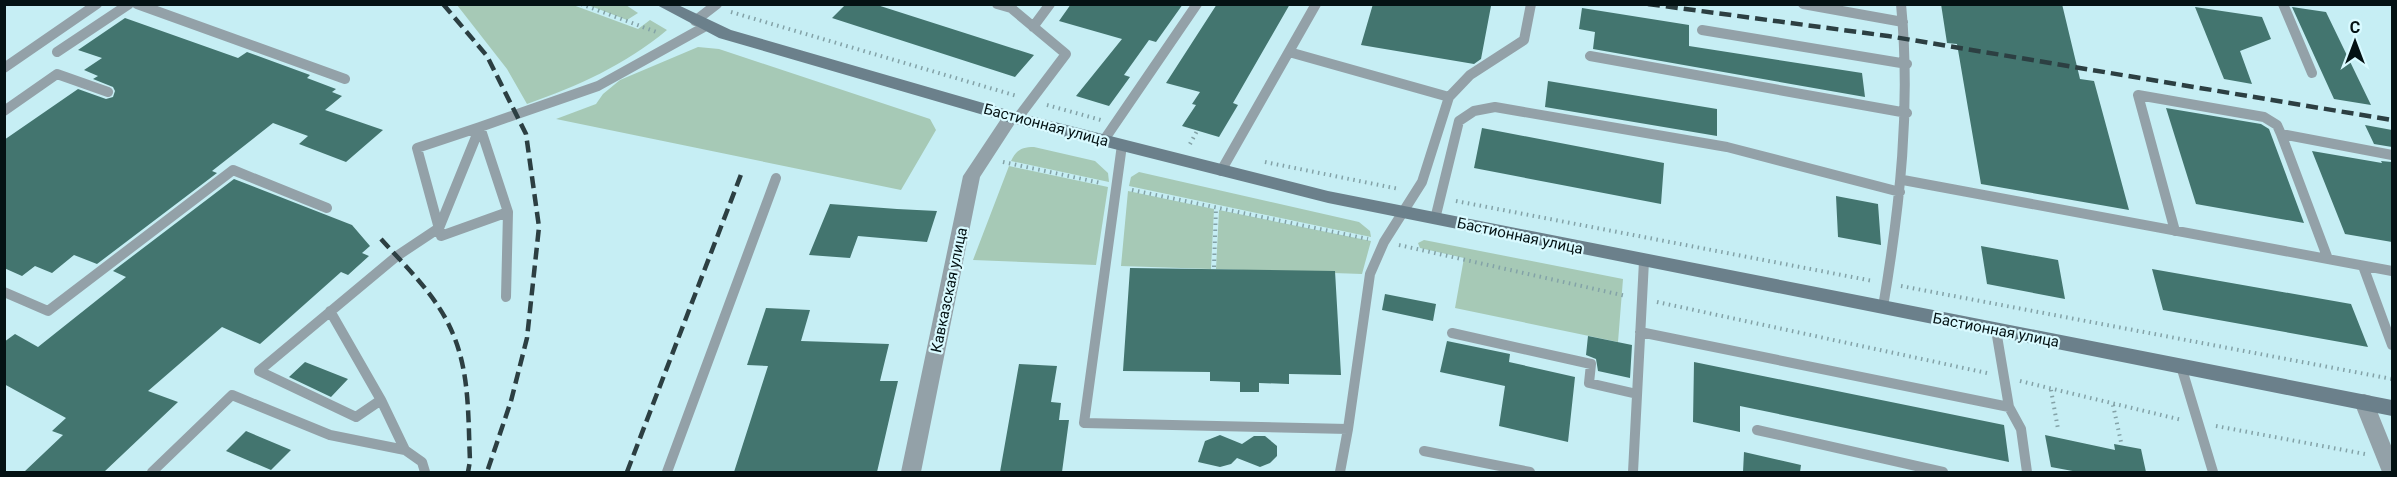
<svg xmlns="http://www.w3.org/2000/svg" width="2397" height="477" font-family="Roboto,sans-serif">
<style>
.green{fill:#a6c9b6}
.building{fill:#43756f}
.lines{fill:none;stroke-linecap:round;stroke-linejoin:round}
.path{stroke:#83a2a7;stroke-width:4;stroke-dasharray:1.5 4.5;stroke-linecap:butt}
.service{stroke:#93a1a8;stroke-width:10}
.minor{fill:#93a1a8;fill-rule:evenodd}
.secondary{fill:#6b808b;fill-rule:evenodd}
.rail{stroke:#2c3f42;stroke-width:4.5;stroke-dasharray:12 6;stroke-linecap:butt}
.labels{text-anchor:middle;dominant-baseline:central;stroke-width:4.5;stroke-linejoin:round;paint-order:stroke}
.street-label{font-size:15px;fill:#041214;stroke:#d9faff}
</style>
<rect width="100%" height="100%" fill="#c6eef4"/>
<!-- green -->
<path class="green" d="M457,5H573L638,29L650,20L667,30C625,65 578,86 527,104L507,69Z
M588,5H626L638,13L627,20Z
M698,47L719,49L930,119L936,130L901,190L556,119L596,104L603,94L620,80Z
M1034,147L1095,161L1108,173L1109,182L1011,161C1016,150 1022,147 1034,147Z
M1009,166L1108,187L1096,265L973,260Z
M1139,172L1359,222L1370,231L1371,237L1129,186L1131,177Z
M1128,191L1214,209L1211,269L1121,266Z
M1219,210L1371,241L1362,274L1216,269Z
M1424,240L1623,279L1618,342L1455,308L1464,258L1420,248L1418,243Z"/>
<!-- building -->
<path class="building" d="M846,4H874L1034,55L1015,77L832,18Z
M1071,4H1183L1156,42L1149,40L1124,75L1130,77L1109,106L1076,96L1122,39L1059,21Z
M1217,4H1290L1233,103L1238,105L1219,137L1182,126L1196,105L1192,104L1200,92L1166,83Z
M1373,4L1491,6L1481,59L1474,64L1361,45Z
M1941,4H2062L2080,79L2094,81L2129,210L1981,184L1957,44L1947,43Z
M2195,7L2262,17L2271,39L2240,51L2252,84L2224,79Z
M2292,7L2326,12L2371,105L2334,99Z
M1582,8L1689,25V46L1862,73L1865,97L1593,49L1595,32L1579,29Z
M125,18L238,58L247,52L310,75L307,78L336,89L332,92L342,96L325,110L383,130L346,162L299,144L308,136L273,123L212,171L217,173L97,264L74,255L52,273L35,266L22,276L4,268V140L78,89L106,99L113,97L115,91L113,87L93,79L98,76L84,70L102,58L78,50Z
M1548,81L1717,109V136L1545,107Z
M2166,108L2261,124L2269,129L2304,223L2196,204Z
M2365,125L2392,130V147L2374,144Z
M1482,128L1664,163L1661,204L1474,168Z
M2312,151L2382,163L2381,161L2392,162V242L2345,234Z
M234,179L352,225L370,246L362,253L369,256L348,275L341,272L260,344L222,327L148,391L178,402L104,472H24L63,435L52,431L66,418L4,384V342L15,334L38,347L126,277L113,271Z
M1836,196L1878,204L1881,245L1838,237Z
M830,204L897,209L937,211L927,242L858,236L850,258L809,255Z
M1981,246L2058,260L2065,299L1987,284Z
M1130,268L1335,271L1341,375L1289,374V384L1259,383V392H1240V382L1210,381V372L1123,371Z
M2152,269L2351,304L2368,347L2163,310Z
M1385,294L1436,304L1433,321L1382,310Z
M766,308L810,310L801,341L889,344L880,381H898L877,472H734L768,366L747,365Z
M1588,336L1632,345L1630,378L1598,371L1596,359L1586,355Z
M1447,341L1510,354L1509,362L1575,377L1568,442L1499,426L1505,386L1440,372Z
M305,362L348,379L331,397L289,377Z
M1694,362L2004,425L2009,462L1740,406V432L1693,422Z
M1019,364L1057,366L1051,402L1061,403L1059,420H1069L1062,472H1000Z
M246,431L291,450L271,470L226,451Z
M1220,435L1242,444L1254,436H1265L1277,446V456L1270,463L1260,467L1237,458L1231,464L1220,467L1198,462L1205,441Z
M2045,435L2115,450L2114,444L2141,449L2146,472H2078L2051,467Z
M1744,452L1801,465L1800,472H1743Z"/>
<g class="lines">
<!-- path -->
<path class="path" d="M581,4L659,33
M731,12L1017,96
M1047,105L1101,120
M1190,144L1197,131
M1003,162L1101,183
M1265,162L1399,189
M1132,190L1368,239
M1456,201L1873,281
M1399,245L1626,296
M1214,267L1216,207
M1901,286L2392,379
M1657,302L1987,373
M2020,381L2182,420
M2051,390L2058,429
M2113,405L2121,442
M2216,426L2365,454"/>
<!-- service -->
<path class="service" d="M137,4L345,79
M997,4L1011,8L1066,54L1017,119
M1803,4L1903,22
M2283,4L2312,73
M695,21L717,4
M1033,27L1050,4
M1702,30L1907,64
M57,52L129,4
M1289,52L1449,97
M1590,56L1907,113
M4,68L97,4
M4,111L57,74L108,92
M480,127L508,212L441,236L417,148Z
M1104,140L1197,4
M1122,145L1084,423L1348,429L1370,274L1384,242L1422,182L1449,97L1470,75L1524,40L1531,4
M1221,171L1316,4
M1903,180L2392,271
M1435,219L1459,121L1474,111L1495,107L1727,147L1900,192
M2175,231L2138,95L2264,117L2277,125L2281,134
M2328,259L2281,134L2392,155
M2363,266L2392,345
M4,292L48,311L233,170L327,208
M506,297L508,212
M1883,307C1900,206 1911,107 1901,4
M330,311L381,400L405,450
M1996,330L2009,407L2021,429L2027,472
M1640,332L2009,407
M1452,333L1591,364L1589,383L1637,394
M2181,366L2213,472
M381,400L356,417L259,371L397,256L439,228L480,127L598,86L706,26
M1757,430L1943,472
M1424,451L1530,472
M152,472L232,395L330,435L405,450L422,462L425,472
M667,472L776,178
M1340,472L1348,429
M1633,472L1644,261"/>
<!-- minor -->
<path class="minor" d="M1011,111L1017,113L1019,117L980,177L921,472H901L963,176L1005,113Z
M2364,394L2371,396L2392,448V472H2382L2354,402L2357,396Z"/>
<!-- secondary -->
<path class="secondary" d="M655,4H676L731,30L1011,111L1328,191L2392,400V416L1328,203L1011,123L719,38Z"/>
<!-- rail -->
<path class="rail" d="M443,4L487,56L526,134L539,227L527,338L511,401L487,472
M1648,4L1888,36L2392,120
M381,239C407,268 438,297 453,334C470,374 468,419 470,461L468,472
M627,472L742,172"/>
</g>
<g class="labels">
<!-- street labels -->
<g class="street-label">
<text transform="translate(1046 125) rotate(15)">Бастионная улица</text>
<text transform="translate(1520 236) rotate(12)">Бастионная улица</text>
<text transform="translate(949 290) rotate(-78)">Кавказская улица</text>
<text transform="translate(1996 330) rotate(11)">Бастионная улица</text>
</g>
</g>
<!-- border -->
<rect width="2397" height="477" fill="none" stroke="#041214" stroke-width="12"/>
<!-- north arrow -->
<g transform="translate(2355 42)" stroke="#d9faff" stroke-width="4.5" paint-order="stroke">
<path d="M0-4.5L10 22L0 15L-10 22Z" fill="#041214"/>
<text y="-9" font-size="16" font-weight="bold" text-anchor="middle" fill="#041214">С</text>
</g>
</svg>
